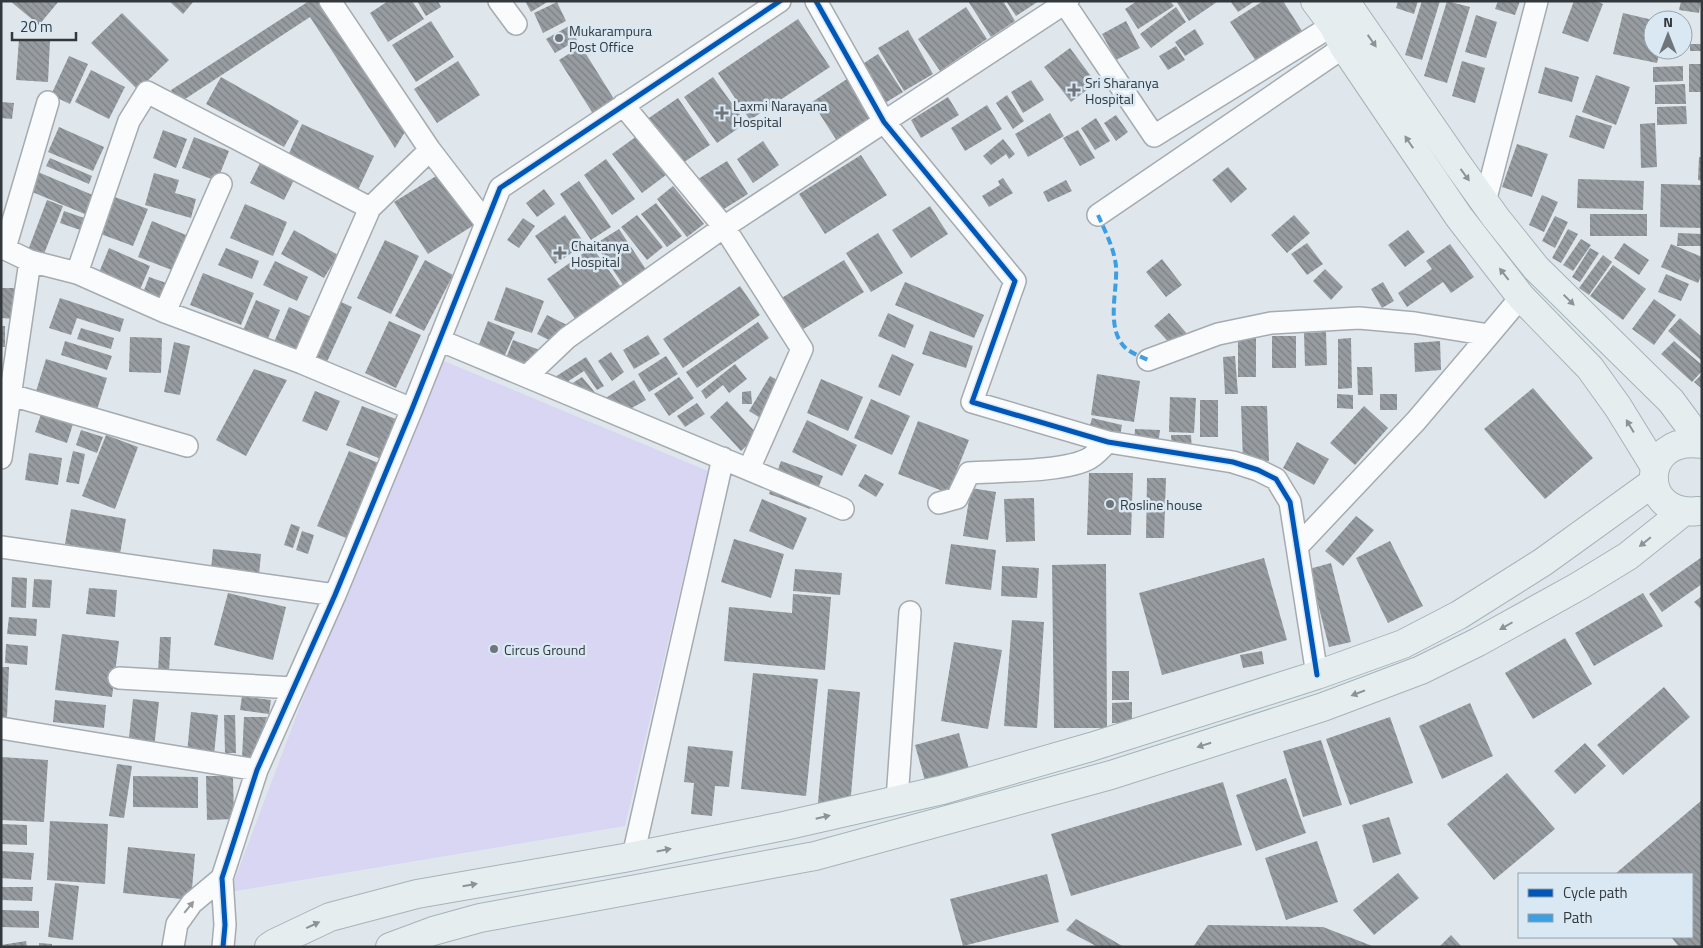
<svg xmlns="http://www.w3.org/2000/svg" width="1703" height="948" font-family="'Titillium Web',sans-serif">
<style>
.garden{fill:#d8d6f3}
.building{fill:url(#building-back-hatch)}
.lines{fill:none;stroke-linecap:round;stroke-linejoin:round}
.minor-casing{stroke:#a5abb0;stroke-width:24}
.primary-casing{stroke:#a4b4b9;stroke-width:30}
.minor{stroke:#fafbfc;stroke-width:21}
.primary{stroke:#e5edef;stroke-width:28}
.quiet{stroke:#3e9ee2;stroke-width:4;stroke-dasharray:8 4;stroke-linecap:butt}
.cycleway-casing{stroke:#d9e8f3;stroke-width:8}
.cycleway{stroke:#0057b8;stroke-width:5}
.oneway{fill:#8c9296}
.oneway2{fill:#969a9c}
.poi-dot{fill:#6f757a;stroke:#d9e8f3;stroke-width:2}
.labels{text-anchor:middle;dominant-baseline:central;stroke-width:5;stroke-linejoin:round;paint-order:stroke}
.poi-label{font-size:14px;fill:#32383c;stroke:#d9e8f3;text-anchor:start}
</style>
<defs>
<pattern id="building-back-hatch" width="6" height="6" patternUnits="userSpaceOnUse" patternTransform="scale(1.25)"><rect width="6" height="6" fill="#979ca1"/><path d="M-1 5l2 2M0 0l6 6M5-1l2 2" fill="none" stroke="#7c8084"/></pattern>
</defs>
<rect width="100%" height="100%" fill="#dfe7ed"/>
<!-- garden -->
<path class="garden" d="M432,356L708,471L625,826L230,892Z"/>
<!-- building -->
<path class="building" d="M10,1H59L39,25Z
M169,1H194L183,14Z
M309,1H320L405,132L395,148L310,17L179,103L171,90Z
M388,1H412L424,19L388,42L370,13Z
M417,1H438L441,7L426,16Z
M525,1H549L531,12Z
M968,1H1003L1015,21L991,37Z
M1006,1H1039L1016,16Z
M1137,1H1170L1174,6L1138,29L1125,9Z
M1176,1H1216L1217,2L1189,21Z
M1230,1H1255L1238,12Z
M1263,1H1283L1304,34L1258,64L1230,22Z
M1398,1H1418L1414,14L1396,8Z
M1422,1H1440L1422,60L1405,55Z
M1447,1L1470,7L1447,83L1424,76Z
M1498,1H1520L1515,15L1495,9Z
M1574,1H1596L1603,4L1588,42L1562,33Z
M1681,1H1701L1699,13L1679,10Z
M557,2L566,21L543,33L534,13Z
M966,7L987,39L940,71L918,39Z
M1176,7L1186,22L1151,48L1140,34Z
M122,13L169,60L138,90L91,43Z
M1623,13L1653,20V50H1660L1657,63L1613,54Z
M1476,15L1497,22L1486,58L1465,52Z
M798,19L830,67L750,120L718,73Z
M431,21L454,57L416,82L392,45Z
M1126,21L1140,48L1116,60L1102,34Z
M569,26L577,40L555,53L546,39Z
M1195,29L1204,44L1185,56L1175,42Z
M908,30L933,74L904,91L878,48Z
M19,39L50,40L48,82L16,80Z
M1690,44H1702V51H1690Z
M581,46L619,107L597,120L559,60Z
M1176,46L1185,60L1168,70L1159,56Z
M1070,48L1096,83L1071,102L1044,67Z
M878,54L903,92L885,103L861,65Z
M69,56L88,64L70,104L51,95Z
M458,61L480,95L437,123L414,89Z
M1462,61L1485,68L1475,103L1452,96Z
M1689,64H1702V92H1689Z
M1683,66V81L1653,82V67Z
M1545,67L1579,77L1572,102L1538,93Z
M91,70L125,87L109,119L75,102Z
M1596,75L1630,87L1616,125L1582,112Z
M221,77L299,121L284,147L206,104Z
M713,77L746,123L717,143L684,97Z
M847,79L872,118L837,141L812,102Z
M1031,80L1044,100L1023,113L1011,92Z
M1685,84L1686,104H1655V85Z
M1007,95L1024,121L1013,129L996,103Z
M948,97L959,115L921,138L911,120Z
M678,98L710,145L675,168L643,122Z
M1,102L14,103L12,119L1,118Z
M987,105L1002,129L965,151L951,128Z
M1686,106L1687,124L1657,125V107Z
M1050,113L1064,136L1028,157L1015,134Z
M1116,115L1128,132L1116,141L1104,123Z
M1576,115L1612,126L1604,149L1569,137Z
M1096,118L1110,141L1095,150L1081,128Z
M1655,123L1657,167L1641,168L1640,124Z
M302,124L374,156L358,190L287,158Z
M59,127L104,147L93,171L48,152Z
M163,130L187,139L176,168L153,158Z
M1078,130L1095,158L1080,166L1063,138Z
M637,136L666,175L642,193L612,154Z
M194,137L229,151L217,181L182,168Z
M1003,139L1015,154L1009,159L1006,154L991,165L983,156Z
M763,141L779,165L753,183L737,159Z
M1517,144L1548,154L1532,197L1502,187Z
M861,155L887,195L825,234L799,194Z
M1699,157H1702V181L1698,180Z
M50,158L92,176L89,184L46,166Z
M606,159L635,199L612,215L584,175Z
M727,161L748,194L719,212L698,179Z
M260,163L294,180L284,200L250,183Z
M1228,167L1247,189L1231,203L1212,180Z
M38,172L95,196L87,215L30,191Z
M154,173L179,180L175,193L196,199L191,218L145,205Z
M441,173L474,225L428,254L394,202Z
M1003,178L1013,193L989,207L982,196L1000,185L998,181Z
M1578,179L1644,181L1643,210L1577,208Z
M1066,180L1072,191L1048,202L1043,192Z
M579,181L611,227L591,240L560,194Z
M1661,184L1702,185V228L1660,227Z
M673,186L704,224L687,237L657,199Z
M544,189L555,204L537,217L526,203Z
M1542,195L1558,202L1544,232L1529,225Z
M112,196L148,209L133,246L98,233Z
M47,200L63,206L42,259L27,253Z
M656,203L682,236L667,247L641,214Z
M245,204L287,222L273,256L230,238Z
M930,206L948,234L911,258L892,230Z
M64,211L90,220L86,232L60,223Z
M1590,214H1647V236H1590Z
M565,215L585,244L555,264L535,236Z
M637,215L663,247L647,260L621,227Z
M1294,215L1310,233L1287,253L1271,235Z
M1555,216L1568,222L1555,248L1542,241Z
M523,218L535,226L519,248L507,240Z
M152,221L191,237L177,272L138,257Z
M619,229L647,271L624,286L595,244Z
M1568,229L1578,234L1561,263L1552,258Z
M294,230L338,255L324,278L281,254Z
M1408,230L1425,252L1405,267L1388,245Z
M878,233L903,273L871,292L846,253Z
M1678,233L1702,234V246H1677Z
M1581,239L1591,245L1573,271L1563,265Z
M385,240L419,256L391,314L357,298Z
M1307,243L1323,264L1307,275L1291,254Z
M1624,243L1649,260L1639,275L1614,258Z
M1450,244L1474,277L1451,293L1443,282L1407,307L1398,293L1432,269L1426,261Z
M1671,244L1702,257V274L1698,283L1661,267Z
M592,247L621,287L576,320L547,279Z
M109,248L150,266L139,292L98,275Z
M226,248L259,261L252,279L218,265Z
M1590,248L1599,253L1580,282L1572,277Z
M1603,255L1612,262L1589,295L1579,288Z
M1162,259L1182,285L1166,297L1146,272Z
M425,260L453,275L424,331L395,316Z
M844,260L864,292L800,331L780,299Z
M275,261L308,277L297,301L263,285Z
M1613,265L1646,289L1623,320L1590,296Z
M1325,269L1343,287L1331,300L1313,281Z
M203,273L254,293L241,325L190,305Z
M1666,274L1689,284L1681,301L1658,292Z
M149,277L175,286L168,302L143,293Z
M905,282L984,315L974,338L895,305Z
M1383,282L1394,301L1382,308L1371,289Z
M740,286L760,315L683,368L663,339Z
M506,287L544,301L532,333L494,320Z
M1,288H17L16,319L1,318Z
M60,298L124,319L120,332L77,318L71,335L49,328Z
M1654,299L1676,315L1654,345L1632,329Z
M256,300L280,310L266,343L242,333Z
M339,301L352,307L326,364L314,359Z
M289,307L316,319L302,354L274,342Z
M888,313L914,325L905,348L878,336Z
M1169,313L1188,335L1173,347L1154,326Z
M547,315L571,327L561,346L537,334Z
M1680,318L1702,337V361L1668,331Z
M389,321L421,335L396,388L365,373Z
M488,321L515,332L502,362L476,352Z
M758,322L769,338L697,388L686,372Z
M1,326H5V347H1Z
M81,328L114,338L111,349L77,339Z
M930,331L973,346L966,368L922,354Z
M1326,332L1327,365L1305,366L1304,333Z
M648,335L660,354L634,369L623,350Z
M1272,336H1296V368H1272Z
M130,337L162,338L161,373L129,372Z
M1238,337H1256V377H1238Z
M1351,338L1352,388L1338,389V339Z
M513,340L545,352L537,373L505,361Z
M65,341L112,356L107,370L61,355Z
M1440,341L1441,370L1415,372L1414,343Z
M1674,341L1702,365V371L1692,382L1661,354Z
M174,342L190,346L180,395L164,392Z
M611,352L624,372L612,381L598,361Z
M892,354L914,364L900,396L878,387Z
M666,356L678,374L649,392L638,374Z
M1235,356L1238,394H1225L1223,357Z
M586,357L604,386L597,390L584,371L561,386L555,377Z
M46,359L107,378L95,416L34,398Z
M735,364L747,379L729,393L723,385L706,399L701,391Z
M1357,367H1372L1373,395H1358Z
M254,369L287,380L246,456L216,440Z
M1097,374L1140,381L1134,422L1091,415Z
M1702,374V389L1694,382Z
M770,376L783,383L762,419L749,411Z
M582,377L598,396L565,388Z
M679,377L694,398L669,416L654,394Z
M821,379L863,397L848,431L807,413Z
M634,380L646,400L616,417L604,399Z
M1533,388L1593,458L1545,499L1484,429Z
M315,391L340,401L327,431L302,421Z
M751,391L752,404H742V392Z
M1337,394L1353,395V409L1337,408Z
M1380,394H1397V410H1380Z
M1170,397L1196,398L1194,433L1169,432Z
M871,399L910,416L892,455L854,438Z
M1200,400H1218V437H1200Z
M727,401L758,435L741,451L710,417Z
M697,403L705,414L685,427L677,416Z
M362,406L401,421L386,461L346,445Z
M1241,406H1267L1269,461L1243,462Z
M1364,406L1388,428L1355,465L1330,443Z
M41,414L73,424L67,443L35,432Z
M1092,418L1122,425L1119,442L1088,433Z
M807,420L857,445L842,476L792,452Z
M918,421L969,440L948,493L898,474Z
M1135,429L1160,430L1158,445L1134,443Z
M81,430L103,437L97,453L76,445Z
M106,435L138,447L115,509L82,496Z
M1171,435H1191L1192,452L1172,449Z
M1297,442L1329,459L1314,485L1283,468Z
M73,451L85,454L79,484L66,482Z
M349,451L381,464L351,540L317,526Z
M29,453L62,458L58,485L25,480Z
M781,461L823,476L810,509L769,494Z
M1089,473H1133L1131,535H1087Z
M865,474L884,484L876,497L858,486Z
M1147,478H1166L1164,538H1146Z
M971,488L996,492L988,540L963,536Z
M1034,498L1035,541L1006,542L1004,499Z
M762,499L807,518L793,550L749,531Z
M71,509L126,519L120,554L65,544Z
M1356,516L1374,530L1343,566L1325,551Z
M291,524L300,527L293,548L284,545Z
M302,531L314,535L308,554L296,550Z
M734,539L784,554L771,598L721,582Z
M1390,541L1423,606L1388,623L1356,558Z
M951,544L996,550L991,590L945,584Z
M213,549L261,554L259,575L211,569Z
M1702,557V584L1662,612L1649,594Z
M1264,558L1287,640L1162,675L1139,593Z
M1331,563L1351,642L1329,647L1309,569Z
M1106,564L1107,728H1054L1052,565Z
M1002,566L1039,568L1037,598L1001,596Z
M795,569L842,573L840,595L793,591Z
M12,577L27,578L26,608L11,607Z
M34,579L52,580L50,608L32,607Z
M89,588L117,590L115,617L86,614Z
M228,593L286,607L273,660L214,645Z
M1643,593L1663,626L1594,666L1575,633Z
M793,594L831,597L825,670L724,661L729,607L792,613Z
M1702,596V610L1694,602Z
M9,617L37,619L36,636L7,634Z
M1012,620L1044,622L1037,728L1004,726Z
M62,634L119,641L112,697L55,690Z
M160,637H171L169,672H158Z
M1565,638L1592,684L1533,719L1505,673Z
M954,642L1002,650L988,729L941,721Z
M6,644L28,646L27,665L5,663Z
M1262,651L1264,664L1243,668L1240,655Z
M1,667H9L7,717H1Z
M1112,671H1129V700H1112Z
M753,673L818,679L806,796L741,789Z
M1664,687L1690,717L1623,775L1597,745Z
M828,689L860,692L850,806L818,803Z
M242,696L271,700L269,714L240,710Z
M133,699L159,702L154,749L128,747Z
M55,700L106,705L104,728L53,722Z
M1132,702V723H1112V703Z
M1470,703L1493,756L1442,779L1419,726Z
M191,712L218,715L214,755L187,753Z
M224,715H235L236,753H225Z
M244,717H267L253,758H242Z
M1390,717L1413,783L1350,805L1326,739Z
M959,733L971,776L927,788L915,745Z
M1321,740L1342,805L1303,817L1283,751Z
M1585,743L1606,766L1575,794L1554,771Z
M688,746L733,751L729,787L715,786L712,816L691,814L694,783L684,782Z
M1,757L48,760L44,822L1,820Z
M117,764L132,766L124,818L109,816Z
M1507,773L1555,829L1494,880L1447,824Z
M133,776L198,777V808L133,807Z
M206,776H233L234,819L207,820Z
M1286,778L1306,833L1256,851L1236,795Z
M1223,782L1242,845L1071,896L1051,834Z
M1702,800V947H1679L1671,937H1692V874H1615Z
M1389,817L1401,854L1373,863L1362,825Z
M50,821L108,824L105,884L47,880Z
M1,824L27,825V845L1,844Z
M1317,841L1338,902L1286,920L1265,858Z
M128,847L195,854L191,900L123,893Z
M1,851L34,853L31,880L1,878Z
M1398,873L1419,898L1374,935L1353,910Z
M1047,874L1059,922L963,946L950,899Z
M55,883L79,886L73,940L48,937Z
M1,887H33L32,901L1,900Z
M2,910L39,911V928L1,927Z
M1076,919L1124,947H1095L1096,946L1066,930Z
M1208,925L1323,927L1375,947H1193Z
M1451,935L1462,947H1439Z
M26,941L27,947H1V945Z
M39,943L52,944V947H39Z"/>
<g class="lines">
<defs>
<path id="minor" d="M330,1L430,150L486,223
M499,1L516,24
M816,1L884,122L1015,281L972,402L1108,442L1233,462L1258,470L1276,479L1290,502L1317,675
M1063,1L1154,136L1333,25
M623,105L724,227L802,349L749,469
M1485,202L1537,1
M1098,215L1344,47
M1,247L30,261L77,273L165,312L302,363L412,409
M5,248L48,102
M77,273L129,121L147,92L370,208
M165,312L221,184
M439,340L843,509
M1148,360L1218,334L1271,323L1359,318L1415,323L1489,335L1521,297
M302,363L370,208L430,150
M527,376L567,338L724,227L1068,1
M11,395L187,446
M1,458L30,261
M939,503L957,498L969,473C999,471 1067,472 1090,458C1097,454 1102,447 1108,442
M1,547L335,595
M1297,547L1416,421L1489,335
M119,678L293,688
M1,728L257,770
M897,800L910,612
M633,856L723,458
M173,947L177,924L192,903L222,878
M223,947L225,925L222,878L257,770L335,595L412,409L500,188L780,1"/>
<path id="primary" d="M1315,1L1333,25L1344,47L1459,217L1521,297L1590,368L1618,407L1655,467
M1345,1L1458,165L1496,218L1536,268L1671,401L1702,443
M1698,511C1638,518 1639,434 1702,444
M269,947L275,943L330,917L417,894L624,858L784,826L942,790L1091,747L1317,675L1403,644L1459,615L1543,562L1654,482
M390,947L433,931L480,918L815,856L1111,775L1323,707L1421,670L1478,642L1579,586L1628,556L1683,512"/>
</defs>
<!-- minor casing -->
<use href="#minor" class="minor-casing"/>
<!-- primary casing -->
<use href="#primary" class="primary-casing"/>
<!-- minor -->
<use href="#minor" class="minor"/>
<!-- primary -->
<use href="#primary" class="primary"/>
<!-- quiet -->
<path class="quiet" d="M1098,215C1105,231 1114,248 1116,266C1118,290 1104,332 1128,350C1134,354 1142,357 1148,360"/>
<defs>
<path id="cycleway" d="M816,1L884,122L1015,281L972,402L1108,442L1233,462L1258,470L1276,479L1290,502L1317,675
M223,947L225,925L222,878L257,770L335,595L412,409L500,188L780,1"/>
</defs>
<!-- cycleway casing -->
<use href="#cycleway" class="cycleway-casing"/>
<!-- cycleway -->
<use href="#cycleway" class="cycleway"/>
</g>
<!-- one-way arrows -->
<defs><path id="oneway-solid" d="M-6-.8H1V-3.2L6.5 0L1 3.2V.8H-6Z" transform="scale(1.25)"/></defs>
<g class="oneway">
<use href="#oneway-solid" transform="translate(1372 41) rotate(55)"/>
<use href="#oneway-solid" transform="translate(1409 142) rotate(-124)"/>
<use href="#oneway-solid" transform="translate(1465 175) rotate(54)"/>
<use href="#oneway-solid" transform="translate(1504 274) rotate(-128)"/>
<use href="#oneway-solid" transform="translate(1569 300) rotate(44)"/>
<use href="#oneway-solid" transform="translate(1630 426) rotate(-121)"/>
<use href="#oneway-solid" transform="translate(1645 542) rotate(141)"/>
<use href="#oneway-solid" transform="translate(1506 626) rotate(150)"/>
<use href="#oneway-solid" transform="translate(1358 693) rotate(159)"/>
<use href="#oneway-solid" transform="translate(1204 745) rotate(162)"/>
<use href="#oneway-solid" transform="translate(823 817) rotate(-13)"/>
<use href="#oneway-solid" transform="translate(664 850) rotate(-11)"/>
<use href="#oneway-solid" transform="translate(470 885) rotate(-10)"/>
<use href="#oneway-solid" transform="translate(313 925) rotate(-25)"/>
</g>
<use class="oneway2" href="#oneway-solid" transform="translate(189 907) rotate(-51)"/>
<!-- markers -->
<g class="poi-dot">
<circle cx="559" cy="38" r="5"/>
<path d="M1071.5 82.5h5v5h5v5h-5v5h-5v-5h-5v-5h5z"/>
<path d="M719.5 105.5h5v5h5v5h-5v5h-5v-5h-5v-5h5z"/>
<path d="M557.5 245.5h5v5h5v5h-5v5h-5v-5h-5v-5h5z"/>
<circle cx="1110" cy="504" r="5"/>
<circle cx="494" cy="649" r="5"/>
</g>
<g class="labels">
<!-- poi labels -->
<g class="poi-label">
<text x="569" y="30">Mukarampura<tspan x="569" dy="16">Post Office</tspan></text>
<text x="1085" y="82">Sri Sharanya<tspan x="1085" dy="16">Hospital</tspan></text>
<text x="733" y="105">Laxmi Narayana<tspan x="733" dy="16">Hospital</tspan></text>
<text x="571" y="245">Chaitanya<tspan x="571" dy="16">Hospital</tspan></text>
<text x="1120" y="504">Rosline house</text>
<text x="504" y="649">Circus Ground</text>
</g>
</g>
<!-- border -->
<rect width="1703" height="948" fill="none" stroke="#32383c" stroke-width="5"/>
<!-- legend -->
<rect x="1518" y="873" width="175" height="65" fill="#d9e8f3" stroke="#96a2aa"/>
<rect x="1528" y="889" width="25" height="8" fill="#0057b8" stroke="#96a2aa"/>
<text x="1563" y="898" font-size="15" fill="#32383c">Cycle path</text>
<rect x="1528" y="914" width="25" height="8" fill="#3e9ee2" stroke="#96a2aa"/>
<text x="1563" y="923" font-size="15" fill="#32383c">Path</text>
<!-- north arrow -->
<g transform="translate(1668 35)"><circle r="24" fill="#d9e8f3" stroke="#96a2aa"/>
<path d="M0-4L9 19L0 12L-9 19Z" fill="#6f757a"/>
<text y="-8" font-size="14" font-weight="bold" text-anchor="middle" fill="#32383c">N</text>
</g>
<!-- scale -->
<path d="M12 32v8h64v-8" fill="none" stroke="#32383c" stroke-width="2.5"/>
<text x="20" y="32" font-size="15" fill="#32383c" stroke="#d9e8f3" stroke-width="4" paint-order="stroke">20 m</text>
</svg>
